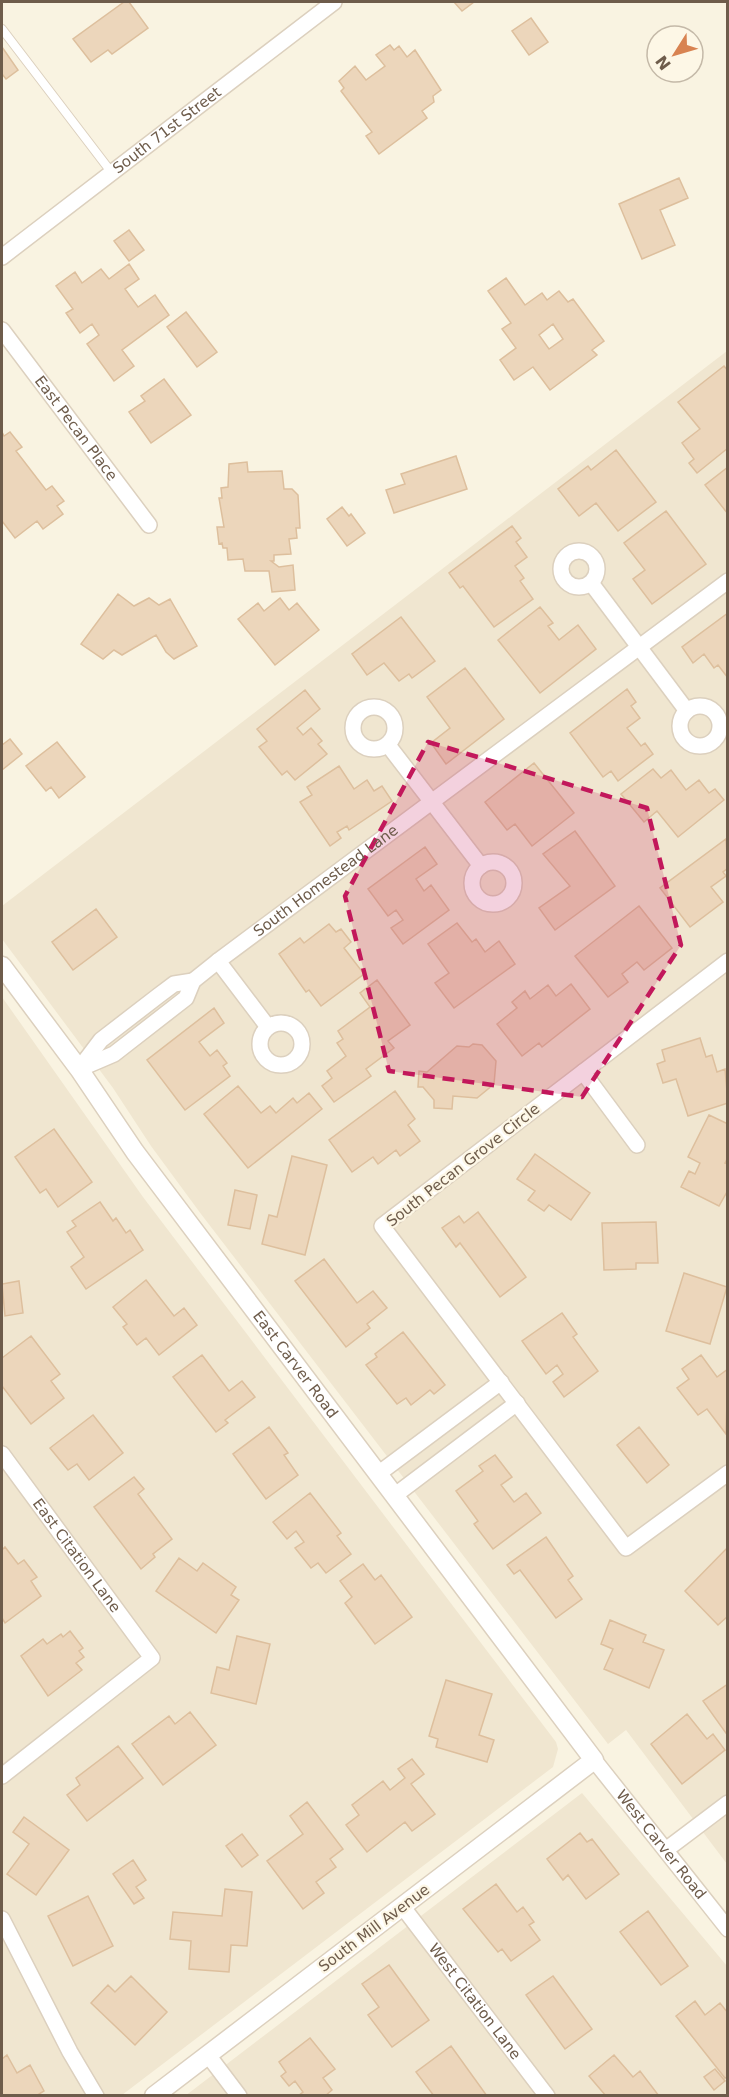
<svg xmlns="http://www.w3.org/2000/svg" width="729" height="2097" font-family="'DejaVu Sans',sans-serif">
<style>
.residential{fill:#f0e6d0}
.building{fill:#ecd6bb;stroke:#ddbf9d;stroke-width:1.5;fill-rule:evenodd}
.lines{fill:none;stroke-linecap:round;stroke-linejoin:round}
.service-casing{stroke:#dcd0be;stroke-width:10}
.minor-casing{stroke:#dcd0be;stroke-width:18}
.tertiary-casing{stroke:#dcd0be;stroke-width:21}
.service{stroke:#fff;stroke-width:8}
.minor{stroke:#fff;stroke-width:15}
.tertiary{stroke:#fff;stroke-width:18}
.marked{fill:#c2185b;fill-opacity:0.2;stroke:#c2185b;stroke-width:4.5;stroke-dasharray:12 8;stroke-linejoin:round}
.labels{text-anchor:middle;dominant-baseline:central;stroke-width:4.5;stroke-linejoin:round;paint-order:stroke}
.street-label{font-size:15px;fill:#6e5c4b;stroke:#fdf7e6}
</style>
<rect width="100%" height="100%" fill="#f9f3e1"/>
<!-- residential -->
<path class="residential" d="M727,351V1864L626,1730L608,1744L201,1214L151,1146L113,1088L2,939V906Z
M2,997L143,1197L556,1742L558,1749L553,1767L122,2095H2Z
M582,1793L727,1966V2095L185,2096Z"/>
<!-- building -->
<path class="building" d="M124,2H129L148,28L112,54L108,50L91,62L73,39Z
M454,2H474L462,11Z
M531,18L548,42L529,55L512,31Z
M390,45L394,50L399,46L407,57L415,50L441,90L433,96L434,102L422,111L427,118L379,154L366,136L372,132L341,91L344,88L339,81L355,66L366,80L385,66L376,55Z
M2,47L18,70L6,79L2,74Z
M679,178L688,198L660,210L675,245L642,259L619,204Z
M129,230L144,250L129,261L114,241Z
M129,264L139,279L125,289L138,307L155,295L169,315L122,350L134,366L114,381L87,344L99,335L92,324L80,333L66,313L73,309L56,286L75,272L82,283L101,269L109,279Z
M506,278L525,305L542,293L547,300L559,291L568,302L573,299L604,341L592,350L597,355L550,390L533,367L514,380L500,360L516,348L502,329L511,323L488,291ZM553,324L563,339L549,349L539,335Z
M186,312L217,352L197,367L167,327Z
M724,366L728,371V448L697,473L689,463L694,459L682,443L700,429L678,402Z
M164,379L191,415L151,443L129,412L145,401L141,396Z
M2,432L4,436L10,432L22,447L16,451L46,490L52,486L64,501L57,506L63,514L43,529L37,521L15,538L2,521Z
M616,450L656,502L618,531L596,503L579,516L558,489L588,466L591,470Z
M456,456L467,489L394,513L386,490L405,484L401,474Z
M247,462L248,472L282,471L284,489H292L298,495L300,528H296L297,538L289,539L291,554L274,555V561H271L279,567L293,565L295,590L272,592L269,571H245L243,559L228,560L227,548H223L222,543L219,544L217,527H224L219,498H222L221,488L228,487L229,464Z
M728,467V514L705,485Z
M342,507L349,516L351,514L365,533L347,546L327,519Z
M666,511L706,564L652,604L633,579L645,570L624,543Z
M512,526L521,538L516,542L527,557L515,566L524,578L520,581L533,599L494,627L463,586L460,588L449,573Z
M118,594L134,606L149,598L159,605L170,599L197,646L174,659L166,652L156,635L122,655L114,650L103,659L81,644Z
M280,598L289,610L297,603L319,630L275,665L238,619L258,603L264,611Z
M540,607L553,623L548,626L559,640L578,625L596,649L540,693L498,640Z
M728,613V678L718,665L714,668L704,654L693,663L682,647Z
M401,617L435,661L412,678L409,674L399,681L384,663L367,675L352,654Z
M465,668L504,719L446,764L431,743L450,728L427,697Z
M627,689L636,702L631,706L640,718L627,728L641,746L645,743L653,754L618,781L611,771L603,777L570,733Z
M305,690L320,709L297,728L303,735L311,728L322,741L318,744L327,754L295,780L287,771L282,775L259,747L267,741L257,729Z
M10,739L22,754L2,770V745Z
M57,742L85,777L59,798L51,787L46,791L26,766Z
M534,763L574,813L532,846L515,824L507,830L485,802Z
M339,766L354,789L367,780L374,791L382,786L392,801L349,830L347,826L337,832L341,838L330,846L300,802L312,795L307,787Z
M653,769L661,778L671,770L686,790L699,780L709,793L715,789L724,800L678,837L657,811L644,822L621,794Z
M575,831L615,886L555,930L539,908L570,886L543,854Z
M726,839L728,868L723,872L726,876L711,887L723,902L690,927L660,888Z
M425,847L437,864L416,879L424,891L431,885L449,910L403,944L391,928L403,920L396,910L388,916L368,889Z
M639,906L672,948L644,970L637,962L622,974L628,982L608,997L575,956Z
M96,909L117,937L73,970L52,942Z
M457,923L472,942L476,939L485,952L499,941L515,964L454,1008L435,983L449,973L428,944Z
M329,924L336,932L341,929L351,942L344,948L364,974L321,1006L309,990L306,992L279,954L300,938L304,943Z
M377,980L410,1025L388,1041L394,1048L366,1069L371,1076L334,1102L322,1086L332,1078L327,1071L346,1056L337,1043L343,1039L338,1031L370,1007L360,993Z
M571,984L590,1009L542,1047L539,1043L522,1056L497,1024L517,1008L512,1002L525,991L530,999L548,985L556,996Z
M214,1008L224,1023L199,1042L210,1056L217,1050L227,1063L223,1066L230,1076L185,1110L147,1060Z
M700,1038L706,1057L712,1055L717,1072L725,1069L728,1103L688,1116L676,1079L663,1083L657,1064L665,1061L662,1050Z
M473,1044L482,1045L496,1061L494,1084L477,1098L453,1096L452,1109L434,1108V1100L423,1087H418L419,1071L427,1072L457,1046L469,1047Z
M238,1086L261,1113L270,1106L276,1113L293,1098L297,1103L309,1093L322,1109L248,1168L204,1114Z
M395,1091L415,1119L408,1125L420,1141L400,1156L396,1150L378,1164L373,1157L352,1172L329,1140Z
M709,1115L728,1124V1157L725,1163L728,1164V1190L719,1206L681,1187L689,1171L695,1174L700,1163L688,1157Z
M54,1129L92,1182L58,1207L46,1189L40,1193L15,1157Z
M535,1154L590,1193L571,1220L549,1205L544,1211L528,1200L535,1191L517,1179Z
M292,1156L327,1165L305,1255L262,1244L269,1215L277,1217Z
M235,1190L257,1195L250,1229L228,1225Z
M100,1202L113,1221L116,1218L126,1233L130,1230L143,1250L86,1289L71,1267L84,1257L67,1232L76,1226L72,1221Z
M478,1212L526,1277L500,1297L460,1243L456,1247L442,1228L459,1216L464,1223Z
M656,1222L658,1263H636V1269L604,1270L602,1223Z
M324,1259L357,1303L373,1291L387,1308L367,1324L370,1328L346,1347L295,1281Z
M684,1273L727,1287L710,1344L666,1331Z
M146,1280L174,1316L184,1308L197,1325L159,1355L146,1338L137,1345L123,1327L127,1324L113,1307Z
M19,1281L23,1313L5,1316L2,1284Z
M562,1313L577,1334L573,1337L598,1371L564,1397L553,1382L563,1374L557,1365L546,1374L522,1341Z
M403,1332L445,1385L434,1394L430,1390L411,1405L406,1398L397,1404L366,1365L377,1357L375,1354Z
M31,1336L60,1374L51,1381L64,1398L31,1424L2,1386V1358Z
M202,1355L229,1391L242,1381L255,1397L225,1420L228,1423L216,1432L173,1377Z
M701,1355L717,1377L728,1369L726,1434L707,1409L698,1415L677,1388L689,1379L682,1369Z
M93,1415L123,1453L89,1480L77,1464L68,1470L50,1448Z
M269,1427L288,1453L284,1455L298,1475L266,1499L233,1454Z
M639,1427L669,1465L647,1483L617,1445Z
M495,1455L512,1477L501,1485L514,1502L526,1493L541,1513L493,1549L474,1524L478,1521L456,1491L483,1471L479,1466Z
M134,1477L144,1489L138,1494L172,1539L153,1554L155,1557L141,1569L94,1507Z
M310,1493L341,1533L337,1536L351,1554L326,1573L318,1563L311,1568L295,1548L304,1542L296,1531L287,1539L273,1522Z
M546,1537L573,1576L568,1580L582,1599L556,1618L520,1570L514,1574L507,1565Z
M5,1547L18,1564L24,1560L37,1577L31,1581L41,1596L5,1623L2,1618V1550Z
M728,1547V1616L718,1625L685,1591Z
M179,1558L197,1571L203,1563L236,1587L231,1595L239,1600L216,1633L156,1591Z
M363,1564L375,1580L381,1575L412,1617L375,1644L345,1603L352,1597L340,1581Z
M610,1620L646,1635L643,1642L664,1650L649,1688L604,1669L613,1649L601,1644Z
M70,1631L83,1648L79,1651L84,1657L76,1663L82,1670L48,1696L21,1656L43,1639L47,1644L61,1634L63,1637Z
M237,1636L270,1644L256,1704L211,1693L217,1667L229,1670Z
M446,1680L492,1694L479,1735L494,1740L487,1762L436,1747L438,1739L429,1736Z
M728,1684V1736L703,1701Z
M190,1712L216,1745L163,1785L132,1744L169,1716L175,1724Z
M687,1714L707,1739L713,1734L725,1750L682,1784L651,1744Z
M118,1746L143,1778L87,1821L67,1795L80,1785L76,1778Z
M412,1759L424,1774L411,1784L435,1814L412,1831L405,1822L367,1852L346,1825L359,1815L352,1805L383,1781L390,1790L405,1778L398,1769Z
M307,1802L343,1849L330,1859L336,1867L316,1882L324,1893L303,1909L267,1861L303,1834L290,1816Z
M24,1817L69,1850L36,1895L7,1874L29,1844L13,1832Z
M580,1833L587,1842L592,1839L619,1874L586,1899L568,1875L563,1880L547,1859Z
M242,1834L258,1855L242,1867L226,1846Z
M133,1860L146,1880L136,1887L144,1898L134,1904L113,1874Z
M496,1884L517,1912L523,1907L534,1922L529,1925L540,1940L511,1961L502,1949L498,1952L463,1909Z
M225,1889L252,1892L247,1946L231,1945L229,1972L189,1969L191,1941L170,1939L173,1912L222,1916Z
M88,1896L113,1946L73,1966L48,1916Z
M648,1911L688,1966L661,1985L620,1932Z
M389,1965L429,2020L392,2047L368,2015L379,2007L362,1984Z
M131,1976L167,2012L135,2045L91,2003L108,1985L115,1992Z
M553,1976L592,2029L565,2049L526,1995Z
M695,2001L705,2015L720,2003L728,2013V2077L725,2078L676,2016Z
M310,2038L335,2069L323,2078L332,2090L325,2096H298L303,2092L295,2081L289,2086L281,2076L286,2072L279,2062Z
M451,2046L487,2096H434L416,2072Z
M7,2055L17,2073L30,2065L44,2091L36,2096H2V2059Z
M614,2055L633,2077L640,2071L659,2096H606L589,2076Z
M715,2069L725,2081L714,2090L704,2077Z"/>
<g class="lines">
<defs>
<path id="service" d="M2,29L112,173"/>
<g id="minor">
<path id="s1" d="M2,257L334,2"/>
<path id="s2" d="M2,330L149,525"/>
<circle cx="579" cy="569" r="18"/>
<path d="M591,583L687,711"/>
<circle cx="700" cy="726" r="20"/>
<circle cx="374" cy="728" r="21"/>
<path d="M388,745L481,866"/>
<circle cx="493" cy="883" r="21"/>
<path d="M218,961L268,1027"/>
<path d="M728,961L382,1226L626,1548L728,1473"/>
<circle cx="281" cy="1044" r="21"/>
<path id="s3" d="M79,1069L114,1054L186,998L193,981L218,961L728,581"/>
<path d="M79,1069L101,1040L158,996L174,984L193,981"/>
<path d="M583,1072L637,1145"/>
<path id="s4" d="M2,1454L152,1658L2,1776"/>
<path d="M378,1474L501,1382"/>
<path d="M394,1496L517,1403"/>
<path id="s5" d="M594,1760L728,1929"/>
<path d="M667,1849L728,1803"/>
<path id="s6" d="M402,1906L547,2096"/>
<path d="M2,1919L70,2052L96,2096"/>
<path d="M208,2055L239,2096"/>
</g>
<g id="tertiary">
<path id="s7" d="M2,966L79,1069L135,1152L594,1760L154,2096"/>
</g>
</defs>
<!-- service casing -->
<use href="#service" class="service-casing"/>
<!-- minor casing -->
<use href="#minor" class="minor-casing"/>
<!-- tertiary casing -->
<use href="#tertiary" class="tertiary-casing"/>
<!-- service -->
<use href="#service" class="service"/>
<!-- minor -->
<use href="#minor" class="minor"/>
<!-- tertiary -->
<use href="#tertiary" class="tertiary"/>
</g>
<!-- marked area -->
<path class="marked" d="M428,742L647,808L681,945L582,1097L389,1071L345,896Z"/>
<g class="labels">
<!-- street labels -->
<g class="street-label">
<text stroke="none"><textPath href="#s1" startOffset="208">South 71st Street</textPath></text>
<text stroke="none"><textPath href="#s2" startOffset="123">East Pecan Place</textPath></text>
<text stroke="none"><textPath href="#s3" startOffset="314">South Homestead Lane</textPath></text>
<text transform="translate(463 1165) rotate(-38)">South Pecan Grove Circle</text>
<text stroke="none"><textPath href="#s7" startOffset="495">East Carver Road</textPath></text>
<text stroke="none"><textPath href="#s4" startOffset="126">East Citation Lane</textPath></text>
<text stroke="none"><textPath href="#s5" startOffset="108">West Carver Road</textPath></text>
<text transform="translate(374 1928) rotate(-37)">South Mill Avenue</text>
<text stroke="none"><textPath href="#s6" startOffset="120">West Citation Lane</textPath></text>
</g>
</g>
<!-- border -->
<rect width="729" height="2097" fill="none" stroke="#6e5c4b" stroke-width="6"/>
<!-- north arrow -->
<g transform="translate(675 54) rotate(233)"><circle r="28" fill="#fdf7e6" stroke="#c4b9a8" stroke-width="1.5"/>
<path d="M0-4.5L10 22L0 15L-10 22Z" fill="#d88351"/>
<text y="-9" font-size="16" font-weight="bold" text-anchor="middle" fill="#6e5c4b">N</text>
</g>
</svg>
